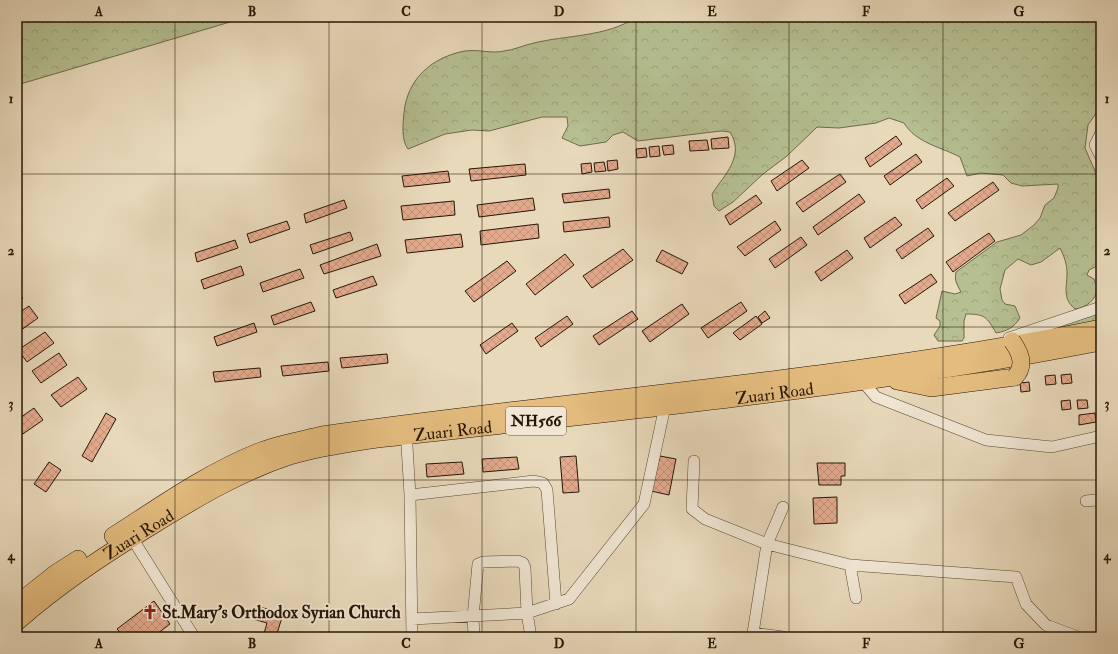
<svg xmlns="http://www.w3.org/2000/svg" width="1118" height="654" font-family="'IM FELL Double Pica',serif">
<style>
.forest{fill:url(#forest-crowns);stroke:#6d6a4c}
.building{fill:url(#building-cross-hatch);stroke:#251606}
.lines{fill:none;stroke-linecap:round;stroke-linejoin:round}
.minor-casing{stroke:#564733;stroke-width:12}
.highway-casing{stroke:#251606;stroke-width:18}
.minor{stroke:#f0e6d3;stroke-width:11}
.highway{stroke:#e4bc7e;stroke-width:17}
.highway-bridge-casing{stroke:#251606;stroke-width:18;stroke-linecap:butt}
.highway-bridge{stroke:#e4bc7e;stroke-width:17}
.grid{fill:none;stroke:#251606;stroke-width:1;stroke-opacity:0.55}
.labels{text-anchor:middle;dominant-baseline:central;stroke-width:4;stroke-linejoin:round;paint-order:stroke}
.shield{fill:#f0e6d3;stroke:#625444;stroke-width:1}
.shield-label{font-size:16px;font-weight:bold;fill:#251606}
.street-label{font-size:17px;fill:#251606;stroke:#f0e6d3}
.poi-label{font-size:17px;font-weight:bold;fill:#251606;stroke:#f0e6d3;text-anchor:start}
.neatline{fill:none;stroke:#251606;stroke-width:1.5}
.grid-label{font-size:13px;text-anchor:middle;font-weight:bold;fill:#251606}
</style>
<defs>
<pattern id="forest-crowns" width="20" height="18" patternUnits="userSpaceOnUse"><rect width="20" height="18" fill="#b5bf91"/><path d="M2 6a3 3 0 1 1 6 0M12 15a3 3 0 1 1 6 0" fill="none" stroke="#9ca37c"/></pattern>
<pattern id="building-cross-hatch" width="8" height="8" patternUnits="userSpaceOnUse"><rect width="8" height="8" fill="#e4aa8e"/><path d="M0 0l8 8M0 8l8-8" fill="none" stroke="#c39279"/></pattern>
</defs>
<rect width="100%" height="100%" fill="#e8d9bb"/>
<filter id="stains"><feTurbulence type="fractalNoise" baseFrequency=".005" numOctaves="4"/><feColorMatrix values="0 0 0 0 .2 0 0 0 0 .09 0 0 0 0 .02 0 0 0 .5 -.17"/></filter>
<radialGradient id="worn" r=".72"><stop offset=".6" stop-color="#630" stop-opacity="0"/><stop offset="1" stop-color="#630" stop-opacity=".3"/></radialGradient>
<!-- forest -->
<path class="forest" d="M17,17H247L17,85Z
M636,17H1101V106L1088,125L1085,148L1101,185V264L1089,270L1087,275L1094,279C1095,282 1097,286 1097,288C1097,300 1085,308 1075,309C1062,298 1067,288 1067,273C1067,264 1064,256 1060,248L1041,262L1031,265L1018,259L1005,270L1000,289L1002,300L1005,304L1015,306L1020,318C1014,327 1008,331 996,333C987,317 985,314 966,314L964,321V338L962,341H938L934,335L940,326V321L936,318L942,291L955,294L961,292C957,284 954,281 956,272L997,242L1021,235L1034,225L1040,218L1045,205L1054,198L1058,188V184L1022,186L1011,183L1003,175L981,173L967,176L960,157C941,147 916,143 904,123L889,118L876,123L839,128L817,127L787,156L763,174L733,202L719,211L714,206L712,194C725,174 745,156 730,132L721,131L638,141L623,132L613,135L606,142L580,146L562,138L568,126L567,117H542L489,131L472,130L445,134L408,149C401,140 403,123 404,113C407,79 432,57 465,51C478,49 492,54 504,51C514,50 524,45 534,43C566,35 608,37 636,17Z
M1101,313V324L1032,333Z"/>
<!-- building -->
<path class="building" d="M896,136L902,144L870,167L865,158Z
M728,137L729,148L712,149L711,139Z
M707,140L709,150L690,151L689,141Z
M673,145L674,154L664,155L662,146Z
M659,146L660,156L650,157L649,147Z
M646,148L647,157L637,158L636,149Z
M916,154L922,162L890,185L884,176Z
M617,160L618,169L608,171L607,161Z
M802,160L809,168L777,191L771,181Z
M604,162L606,171L595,172L594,163Z
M591,163L592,172L582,174L581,164Z
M525,164L526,175L471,181L469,169Z
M448,171L450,182L404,187L402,176Z
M840,174L846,182L803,212L796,203Z
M947,178L954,186L922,209L916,200Z
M993,182L999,190L955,221L948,213Z
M609,189L610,198L564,203L562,194Z
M859,194L865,202L818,235L813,227Z
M756,195L762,203L730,225L725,216Z
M533,198L535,210L479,217L477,205Z
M344,200L347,208L306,223L304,214Z
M454,201L455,215L403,220L401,206Z
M609,217L610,227L564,232L563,222Z
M895,217L902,225L870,248L864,238Z
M287,221L290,229L250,243L247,234Z
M775,221L781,230L745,256L737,247Z
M538,224L539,238L481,245L480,231Z
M928,228L934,236L902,259L896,250Z
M350,232L353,240L313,254L310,245Z
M989,233L995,241L953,272L946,262Z
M461,234L463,247L407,253L405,240Z
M801,237L807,245L775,268L769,259Z
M235,240L238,248L197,262L195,253Z
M377,244L381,256L324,274L320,265Z
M623,249L633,260L592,288L583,276Z
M662,250L688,263L682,274L656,261Z
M847,250L853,258L821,281L815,272Z
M565,254L574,265L535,295L526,284Z
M507,261L516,271L474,302L465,291Z
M241,266L244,275L204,289L201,280Z
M300,269L304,278L263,292L260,283Z
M931,274L937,282L905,304L899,295Z
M373,276L377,285L336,298L333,290Z
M17,291L23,298L17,302Z
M311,302L315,311L274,325L271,316Z
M741,302L747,311L708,338L701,328Z
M682,304L689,314L650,342L642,331Z
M29,306L38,318L17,333V314Z
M632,311L638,319L599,345L593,336Z
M765,311L770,318L762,323L758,317Z
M567,316L573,324L541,347L535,338Z
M756,316L762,324L740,340L733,333Z
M254,323L257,332L217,346L214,337Z
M512,323L518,331L486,354L480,345Z
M45,332L54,343L27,362L18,350Z
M59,353L67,365L41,383L32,371Z
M387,354L388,363L342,368L340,358Z
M328,362L329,371L283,376L281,366Z
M260,368L261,377L215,382L213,372Z
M1071,374L1072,383L1062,384L1061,375Z
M1055,375L1056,384L1046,385L1045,376Z
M78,377L87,389L61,407L51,395Z
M1029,382L1030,391L1021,392L1020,383Z
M1070,400L1071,409L1062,410L1061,401Z
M1077,400H1087L1088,408L1078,409Z
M34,408L43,420L17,438V420Z
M106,413L116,419L92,462L82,456Z
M1095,413L1096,422L1079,425V415Z
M576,456L579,492L563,493L560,457Z
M660,456L676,459L669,495L651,491Z
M517,457L519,469L483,472L482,459Z
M49,462L61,470L46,492L34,484Z
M462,462L464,474L427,477L426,464Z
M817,463H845V476H841V485H819Z
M837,497V523L814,524L813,498Z
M154,601L170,624L153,637H124L117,629Z
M257,606L283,614L276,637H263L267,623L253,619Z"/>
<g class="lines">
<defs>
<path id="minor" d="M1101,133L1095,145L1101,157
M1009,338L1101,307
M863,382L876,397L986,440L1052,447L1101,436
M406,430L410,495L412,637
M694,461L692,509L705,519L767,544L783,507
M410,495L534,481L543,483L547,490L556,604
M1086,501L1095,500L1101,502
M132,538L194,637
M850,565L1016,577L1026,604L1046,625L1078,637
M412,619L527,613L569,599L644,504L665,406
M474,637L473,617L478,564L483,562L518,561L523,563L525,568L527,613L531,637
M783,637L753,633L767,544L850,565L856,598"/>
<g id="highway">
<path d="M897,381L931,388L1015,377"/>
<path d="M113,536C160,506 206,473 258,452C278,444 301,440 322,435C582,398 844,380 1101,328"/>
<path d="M17,604L56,573L78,559"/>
<path id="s1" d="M17,622C60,584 106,554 155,524C199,497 241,472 290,456C316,448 343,444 370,440C614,412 860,389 1101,342"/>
</g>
</defs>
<!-- minor casing -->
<use href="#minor" class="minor-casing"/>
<!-- highway casing -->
<use href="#highway" class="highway-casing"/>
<!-- minor -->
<use href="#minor" class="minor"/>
<!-- highway -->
<use href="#highway" class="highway"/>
<defs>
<path id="highway-bridge" d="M1012,341C1020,352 1026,365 1015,377"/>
</defs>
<!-- highway-bridge casing -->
<use href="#highway-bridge" class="highway-bridge-casing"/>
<!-- highway-bridge -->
<use href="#highway-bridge" class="highway-bridge"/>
</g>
<!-- grid -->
<path class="grid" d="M175,17V637M329,17V637M482,17V637M636,17V637M789,17V637M943,17V637M17,174H1101M17,327H1101M17,480H1101"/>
<!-- icons -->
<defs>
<symbol id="church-bare" viewBox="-9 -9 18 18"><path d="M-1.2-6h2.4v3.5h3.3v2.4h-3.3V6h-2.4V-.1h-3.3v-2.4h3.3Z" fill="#8f2418" stroke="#f0e6d3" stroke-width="2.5" paint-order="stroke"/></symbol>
</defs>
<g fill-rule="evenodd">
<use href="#church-bare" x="139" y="601" width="22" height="22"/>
</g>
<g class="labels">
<!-- shield labels -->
<rect class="shield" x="506" y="407" width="60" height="28" rx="3"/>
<g class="shield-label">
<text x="536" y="421">NH566</text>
</g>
<!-- street labels -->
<g class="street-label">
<text stroke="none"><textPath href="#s1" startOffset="810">Zuari Road</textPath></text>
<text stroke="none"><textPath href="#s1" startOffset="486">Zuari Road</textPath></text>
<text stroke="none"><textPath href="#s1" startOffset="150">Zuari Road</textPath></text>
</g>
<!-- poi labels -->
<g class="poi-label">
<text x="162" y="612">St.Mary's Orthodox Syrian Church</text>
</g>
</g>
<!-- margin -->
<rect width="1118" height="654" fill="none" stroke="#e8d9bb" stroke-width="44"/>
<rect x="22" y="22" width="1074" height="610" class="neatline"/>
<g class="grid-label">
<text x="99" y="16">A</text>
<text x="252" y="16">B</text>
<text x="406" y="16">C</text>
<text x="559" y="16">D</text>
<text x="712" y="16">E</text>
<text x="866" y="16">F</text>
<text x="1019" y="16">G</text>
<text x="11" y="103">1</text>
<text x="1107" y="103">1</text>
<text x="11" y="255">2</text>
<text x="1107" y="255">2</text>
<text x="11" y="408">3</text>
<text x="1107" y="408">3</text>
<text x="11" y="560">4</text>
<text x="1107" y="560">4</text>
<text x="99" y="648">A</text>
<text x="252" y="648">B</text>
<text x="406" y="648">C</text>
<text x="559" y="648">D</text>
<text x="712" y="648">E</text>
<text x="866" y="648">F</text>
<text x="1019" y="648">G</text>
</g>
<rect width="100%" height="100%" filter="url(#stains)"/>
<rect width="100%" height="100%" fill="url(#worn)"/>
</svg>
